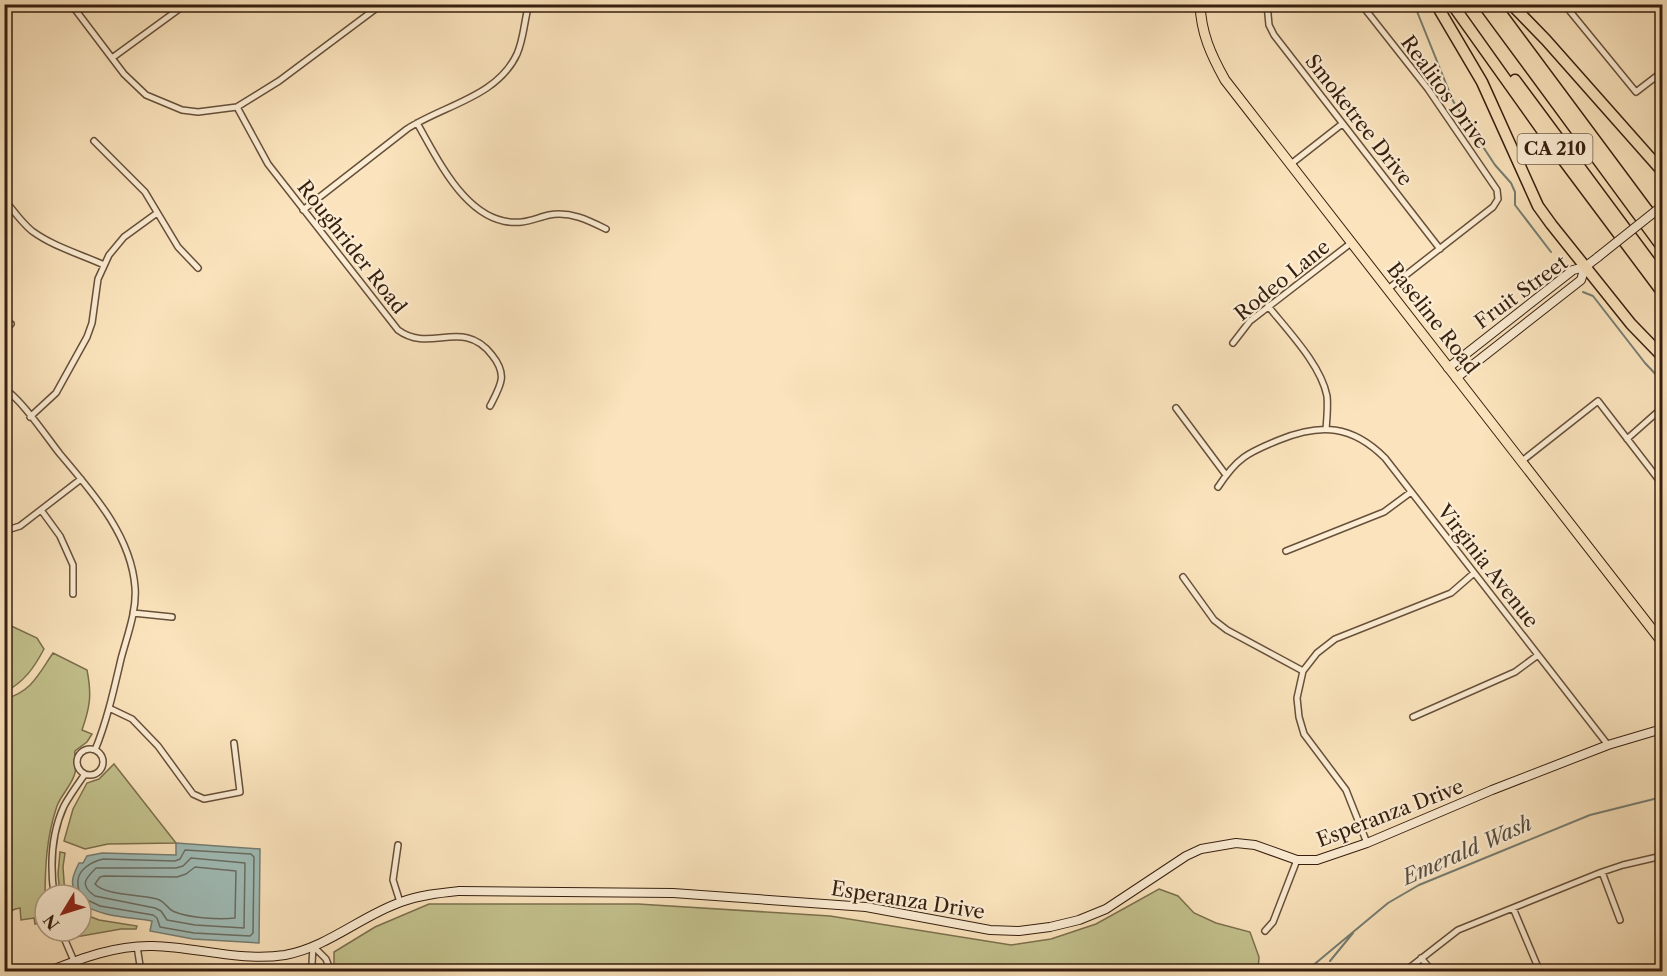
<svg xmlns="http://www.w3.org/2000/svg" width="1667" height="976" font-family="'Libre Caslon Text',serif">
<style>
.green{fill:#c3c28e;stroke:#7c704e;stroke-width:1.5}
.water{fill:#a0bdb8;stroke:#767e74;stroke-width:1.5}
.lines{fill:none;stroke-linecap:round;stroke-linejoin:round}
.shore{stroke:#6b6e64;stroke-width:1.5}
.stream{stroke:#767e74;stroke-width:2}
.minor-casing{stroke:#67503a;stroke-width:8}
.secondary-casing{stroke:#361f0f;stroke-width:10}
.primary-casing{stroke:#361f0f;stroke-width:11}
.motorway-casing{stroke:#361f0f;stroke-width:13}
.minor{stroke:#fcedd4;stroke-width:5}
.secondary{stroke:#fcedd4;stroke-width:8}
.primary{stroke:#fbe4bd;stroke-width:9}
.motorway{stroke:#fbe4bd;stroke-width:10}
.secondary-bridge-casing{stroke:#361f0f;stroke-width:10;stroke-linecap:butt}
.secondary-bridge{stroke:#fcedd4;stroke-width:8}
.labels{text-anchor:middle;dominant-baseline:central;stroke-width:4.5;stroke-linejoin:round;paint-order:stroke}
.shield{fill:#fcedd4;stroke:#715d4a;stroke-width:1.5}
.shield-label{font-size:18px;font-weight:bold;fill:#361f0f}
.street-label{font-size:20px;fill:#361f0f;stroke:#fcedd4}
.water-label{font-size:21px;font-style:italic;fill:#564e42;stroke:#fcedd4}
</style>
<rect width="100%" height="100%" fill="#fbe4bd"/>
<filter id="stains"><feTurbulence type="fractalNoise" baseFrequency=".00333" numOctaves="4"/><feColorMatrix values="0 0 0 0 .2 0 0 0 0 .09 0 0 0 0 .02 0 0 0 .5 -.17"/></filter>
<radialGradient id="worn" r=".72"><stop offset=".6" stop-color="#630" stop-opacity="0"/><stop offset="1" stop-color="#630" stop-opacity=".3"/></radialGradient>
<!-- green -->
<path class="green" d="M5,623L37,638L44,649C34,668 24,682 5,692Z
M53,653L87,670C92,695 90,707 82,730L92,734L87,742L75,751C74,758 77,766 75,773C72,785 61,795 57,806C46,838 45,869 45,902L42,904L45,922L35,924L34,918L21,920L20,908C12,910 6,911 5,920V699C32,691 38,675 53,653Z
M114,764L176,843L108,844L85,849L64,841L73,809L87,783L99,779Z
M60,852L65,853L63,867L65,895H60L58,874Z
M1159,889L1178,896L1194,913L1216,923L1250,932L1259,957L1258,971L338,972L334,965V952L375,927L429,904H638L830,916L1011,945L1051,939L1096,924Z
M81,913L99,920L137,926L136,929H121L76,937L73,933L74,931L82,932Z"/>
<!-- water -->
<path class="water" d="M176,843L260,849L259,943L193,939L150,931L152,921C129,917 100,917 81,903V895H75C70,882 73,875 79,863H83L87,856L102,853L176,855Z"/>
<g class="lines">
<!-- shore -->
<path class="shore" d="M191,858L245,863L244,928L195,925L167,920L161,911L155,908L95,896C79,885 85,879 96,868H176L183,866Z
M195,867L236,871L235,918C220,920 190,918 175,912C168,910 165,901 157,899C141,894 106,896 95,884L100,877L104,876L177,877L186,874Z
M80,895C80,892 78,889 78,885C76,870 91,862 103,859L175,861L180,859L185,850L251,854L254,857L253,933L250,936L194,933L160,927L157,918L153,915L100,906L81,897"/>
<!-- stream -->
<path class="stream" d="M1414,4L1453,101L1495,165L1511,183L1515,192V205L1551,252
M1583,292L1593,296L1645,363L1662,381
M1330,961L1353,933
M1305,972L1388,903L1419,885L1590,815L1662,797"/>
<defs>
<path id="minor" d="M71,4L124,74L146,95L182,110L198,112L237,107L279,81L382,4
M1267,4L1269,25L1274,35L1440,249
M1361,4L1428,89L1497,190L1498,199L1493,207L1388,289
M1564,4L1636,92L1662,72
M112,58L186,4
M237,107L268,164L398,330C430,354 463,317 492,355C508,375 501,385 490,406
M417,123C439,161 469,228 522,222C531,221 540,217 549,215C570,211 588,220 606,229
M94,141L145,192L178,247L198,268
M1291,164L1342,124
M4,199C13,210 21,222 32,231C54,247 80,254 104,265
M303,210L407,129C444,105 497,97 517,54C524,38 524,21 529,4
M1268,306C1288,331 1321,365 1327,396C1328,406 1327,418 1326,429
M4,321L11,324
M1233,343L1250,321L1351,243
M4,389C20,397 48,439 60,454C92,492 131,535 135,587C137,611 127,636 121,659C114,689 107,721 95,750
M1176,408L1226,475
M30,417L56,393L87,337L92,323L98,279L109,255L124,237L157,213
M1627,439L1662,408
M1522,461L1598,401L1662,484
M1218,487C1237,458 1247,453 1279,440C1321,423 1352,425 1385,458L1608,745
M41,510L60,536L73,565V594
M4,531L20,526L81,479
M1286,551L1384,512L1411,492
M1183,577L1214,620L1227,630L1303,671
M133,613L172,617
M109,708L132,719L158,746L193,794L204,799L240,792L234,743
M1413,717L1515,672L1538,655
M77 762a13 13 0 1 1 26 0a13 13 0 1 1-26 0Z
M1367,843L1346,790L1304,734L1299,717L1297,698L1303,671L1317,653L1335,639L1451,593L1474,573
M398,845L393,880L400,902
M1602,872L1620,920
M54,895C50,865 51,834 64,806C70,795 78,784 85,774
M1513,908L1540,972
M61,931L74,961
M1265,931L1273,922L1297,860
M137,946L141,972
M313,946L326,959L331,972
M313,946L312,964L315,972
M1421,958L1433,972
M1404,972L1458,930L1602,872L1623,865L1662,856"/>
<path id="secondary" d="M1448,368L1573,270L1585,267L1598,257
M1456,378L1581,280L1585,267
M47,972C82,958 116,945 153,946C197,947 241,962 285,955C328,947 361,916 401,902C420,895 440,893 459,891L673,893L866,907L990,930L1019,931L1050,927L1079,920L1106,909L1186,856L1201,849L1236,843L1255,845L1297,860H1317L1367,843L1492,790L1608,745L1662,729"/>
<path id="primary" d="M1200,4C1201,33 1211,55 1225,80L1662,642"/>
<path id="motorway" d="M1436,4L1482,82L1538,206L1551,224L1631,324L1662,356
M1452,4L1561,157L1662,292
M1483,4L1662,247
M1494,4L1662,230
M1511,4L1546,40L1662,171
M1515,80L1662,278"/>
</defs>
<!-- minor casing -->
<use href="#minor" class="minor-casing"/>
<!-- secondary casing -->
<use href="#secondary" class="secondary-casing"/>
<!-- primary casing -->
<use href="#primary" class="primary-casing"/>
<!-- motorway casing -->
<use href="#motorway" class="motorway-casing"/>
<!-- minor -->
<use href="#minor" class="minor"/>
<!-- secondary -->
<use href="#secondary" class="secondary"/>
<!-- primary -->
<use href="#primary" class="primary"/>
<!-- motorway -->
<use href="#motorway" class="motorway"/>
<defs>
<path id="secondary-bridge" d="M1598,257L1662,206"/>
</defs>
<!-- secondary-bridge casing -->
<use href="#secondary-bridge" class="secondary-bridge-casing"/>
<!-- secondary-bridge -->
<use href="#secondary-bridge" class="secondary-bridge"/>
</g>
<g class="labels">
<!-- shield labels -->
<rect class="shield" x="1517.5" y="134" width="75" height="30" rx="4.5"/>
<g class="shield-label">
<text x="1555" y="149">CA 210</text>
</g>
<!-- street labels -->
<g class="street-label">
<text transform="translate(1445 92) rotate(54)">Realitos Drive</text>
<text transform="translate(1359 120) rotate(52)">Smoketree Drive</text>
<text transform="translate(352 247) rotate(52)">Roughrider Road</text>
<text transform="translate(1282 280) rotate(-39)">Rodeo Lane</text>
<text transform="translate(1521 292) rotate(-36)">Fruit Street</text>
<text transform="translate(1433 318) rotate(52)">Baseline Road</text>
<text transform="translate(1488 566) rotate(52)">Virginia Avenue</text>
<text transform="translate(1390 813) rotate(-21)">Esperanza Drive</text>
<text transform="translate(908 900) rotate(9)">Esperanza Drive</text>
</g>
<!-- water labels -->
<g class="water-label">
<text transform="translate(1467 850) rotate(-24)">Emerald Wash</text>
</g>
</g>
<!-- margin -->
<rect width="1667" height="976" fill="none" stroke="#fbe4bd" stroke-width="24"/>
<rect x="6" y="6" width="1655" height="964" fill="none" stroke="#361f0f" stroke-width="3"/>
<rect x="12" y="12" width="1643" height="952" fill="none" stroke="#361f0f" stroke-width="1.5"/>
<!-- north arrow -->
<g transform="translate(63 913) rotate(232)"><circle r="28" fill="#fcedd4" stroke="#ad9b85" stroke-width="1.5"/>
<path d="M0-4.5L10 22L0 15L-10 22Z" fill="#8f2418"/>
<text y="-9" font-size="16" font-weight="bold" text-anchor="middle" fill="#361f0f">N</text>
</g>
<rect width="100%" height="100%" filter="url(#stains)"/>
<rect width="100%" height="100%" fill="url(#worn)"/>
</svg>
